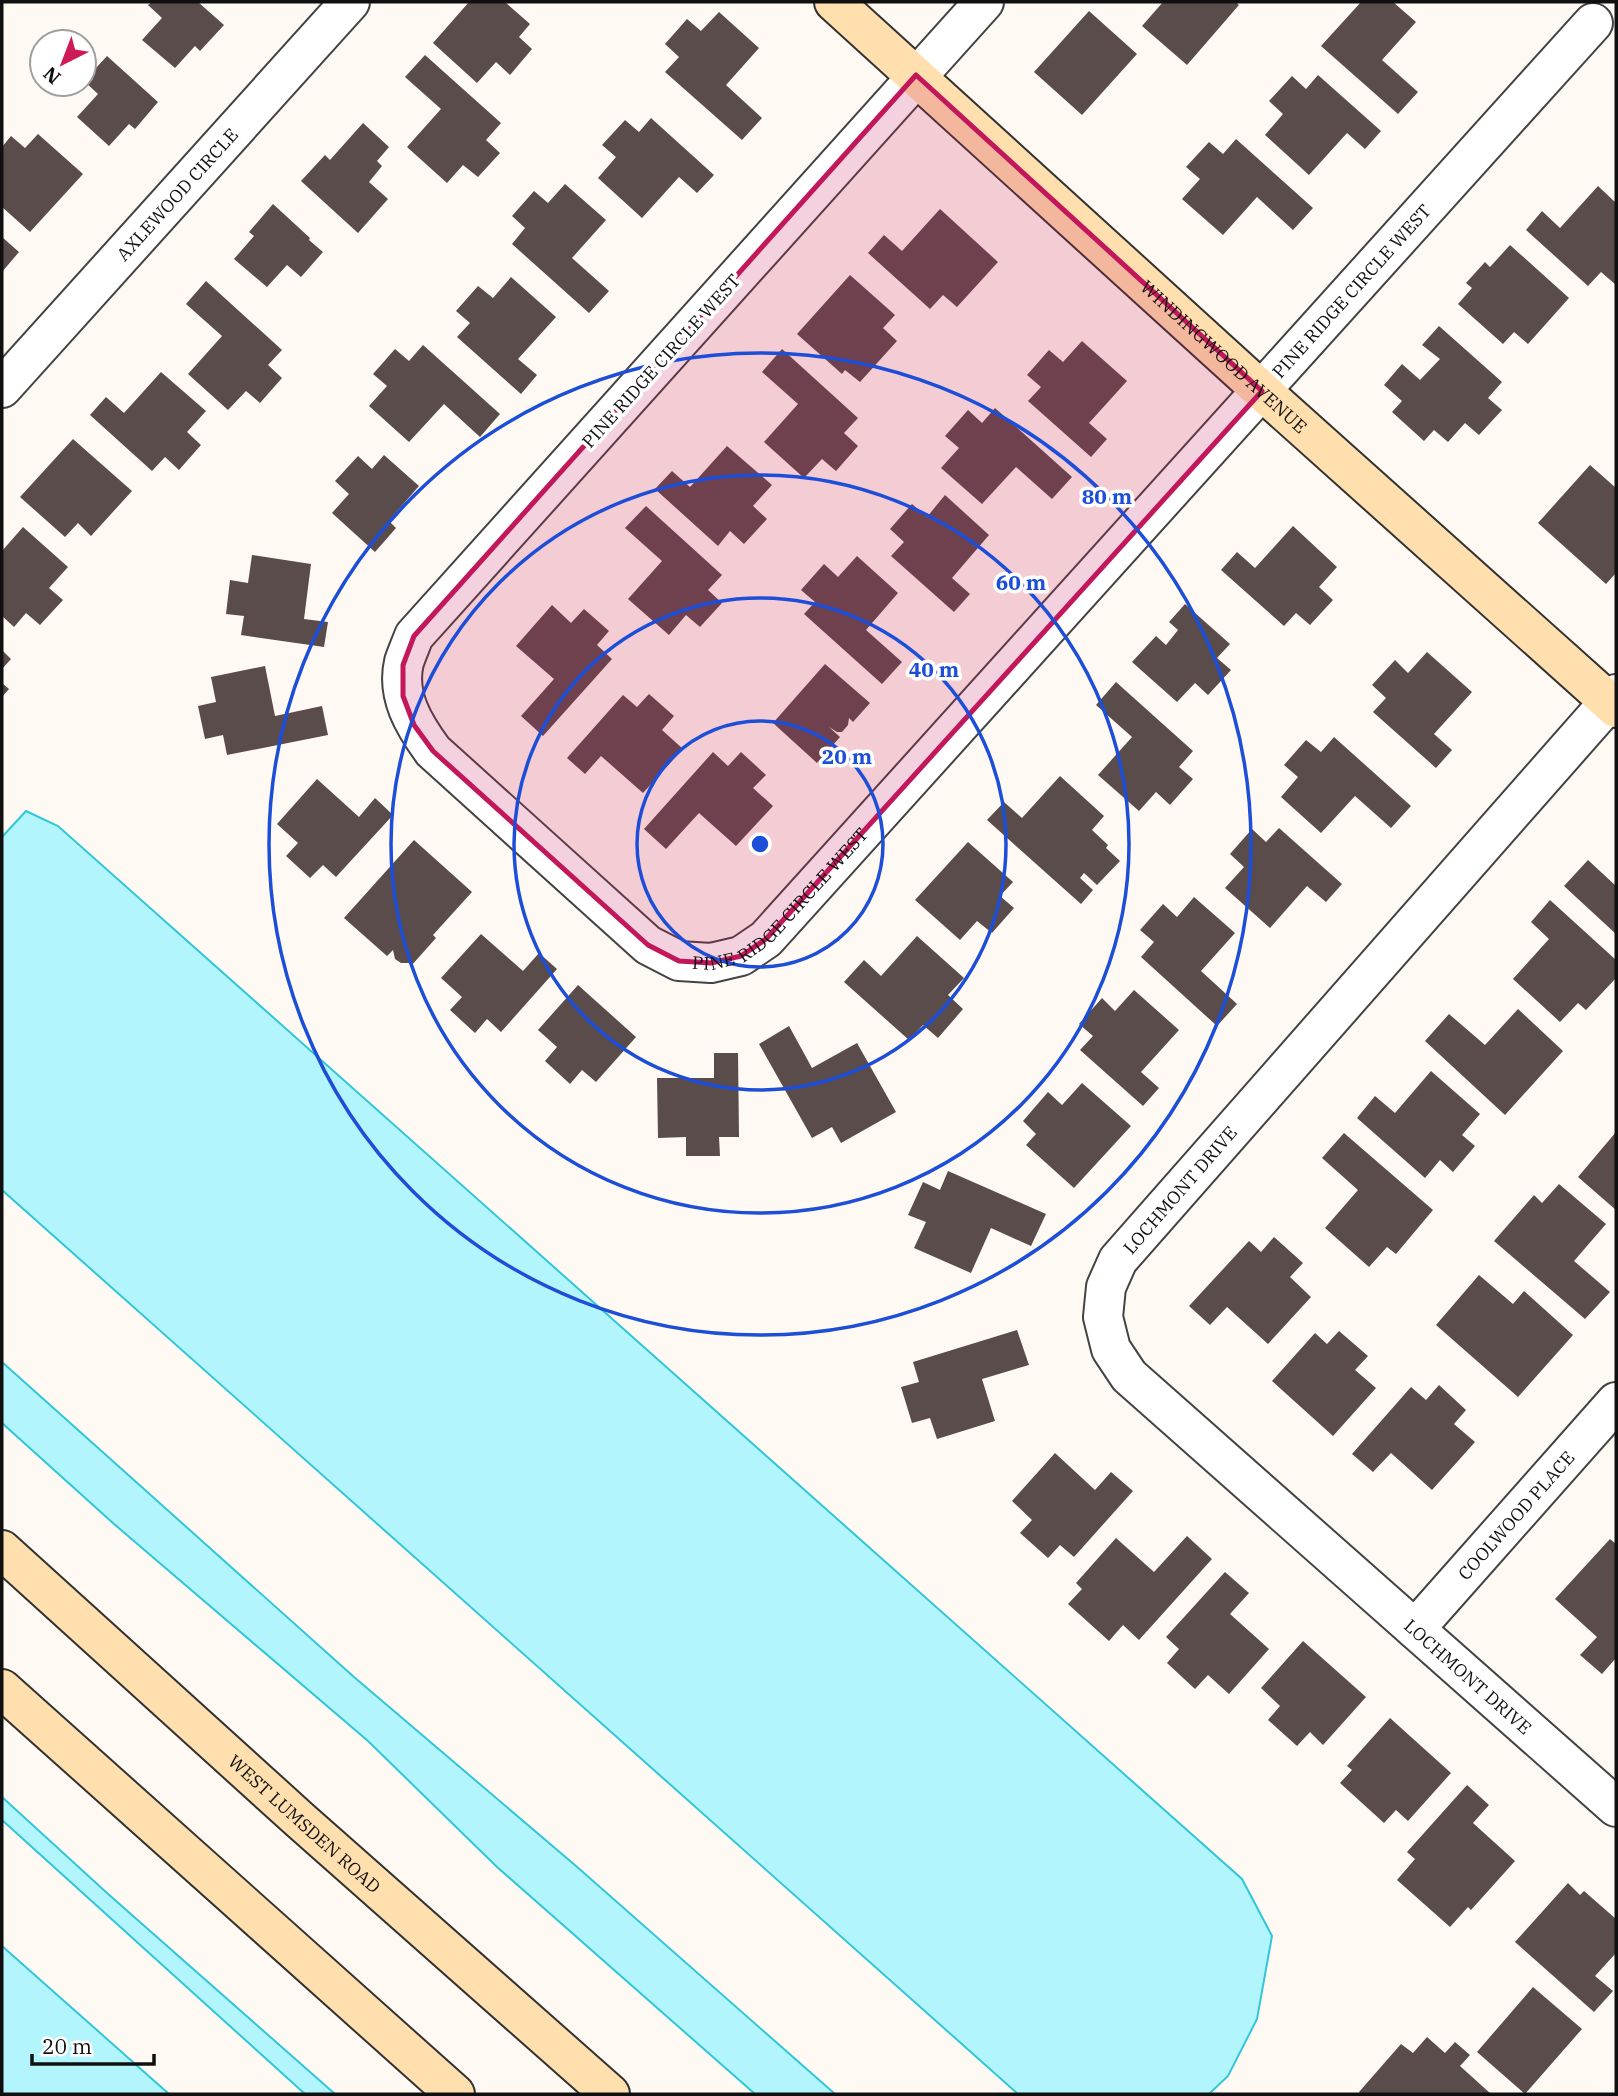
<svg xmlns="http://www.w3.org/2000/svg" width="1618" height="2096" font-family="'IBM Plex Serif',serif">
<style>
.water{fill:#b2f5fc;stroke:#32c6d9;stroke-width:2}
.building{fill:#5a4c4b}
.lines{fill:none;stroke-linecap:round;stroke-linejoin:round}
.street-casing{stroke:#434343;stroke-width:42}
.secondary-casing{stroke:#323232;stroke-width:42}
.street{stroke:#fff;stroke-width:38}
.secondary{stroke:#ffdfae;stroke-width:38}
.marked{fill:#c2185b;fill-opacity:0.2;stroke:#c2185b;stroke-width:5;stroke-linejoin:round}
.ring{fill:none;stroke:#1d4ed8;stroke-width:3.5}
.labels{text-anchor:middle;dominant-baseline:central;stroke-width:7;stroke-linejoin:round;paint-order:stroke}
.street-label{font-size:18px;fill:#101010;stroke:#fff}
.centre{fill:#1d4ed8;stroke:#fff;stroke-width:3.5}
.ring-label{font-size:21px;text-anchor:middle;font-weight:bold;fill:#1d4ed8;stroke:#fff;stroke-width:7;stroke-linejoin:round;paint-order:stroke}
</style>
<rect width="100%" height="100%" fill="#fff9f3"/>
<!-- water -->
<path class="water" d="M26,811L58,826L1242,1879L1272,1936L1257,2019L1228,2076L1209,2094H1018L2,1190V837Z
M2,1362L354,1677L576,1866L835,2094H755L497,1867L368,1741L114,1524L2,1423Z
M2,1797L107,1893L335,2094H305L2,1820Z
M2,1946L169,2094H2Z"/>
<!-- building -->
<path class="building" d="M152,2H198L224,25L200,51L195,46L175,68L142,40L162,18L148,5Z
M469,2H505L530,24L519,37L532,49L510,75L496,62L477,83L433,43Z
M1163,2H1236L1239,5L1187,65L1142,26Z
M1361,2H1393L1416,22L1382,60L1418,92L1398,114L1321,46Z
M1089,11L1137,54L1082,115L1034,72Z
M719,12L759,48L726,85L762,118L742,140L665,72L679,57L665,44L687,19L701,31Z
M425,55L501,123L486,140L500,153L478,177L463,165L447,183L407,147L441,109L405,77Z
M107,56L158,102L135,129L129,124L109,146L77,117L98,94L84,81Z
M1318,75L1381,131L1365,149L1347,133L1309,175L1265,135L1283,114L1269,101L1292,76L1306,89Z
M651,118L714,175L697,193L679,177L642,218L598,178L616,157L602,145L625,120L639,132Z
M363,123L389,147L377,161L382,166L369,182L388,199L358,233L301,181L325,155L330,160Z
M38,134L83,174L30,232L2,207V147L11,136L25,148Z
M1236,139L1313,208L1293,230L1257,197L1223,235L1182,199L1200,179L1186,167L1209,142L1223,154Z
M565,184L606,220L572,258L609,291L589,313L512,244L525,228L512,216L534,191L548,203Z
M1598,186L1616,203V285L1601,272L1588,286L1526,230L1542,211L1560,228Z
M273,204L310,238L309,240L323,252L301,277L287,265L267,287L234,259L254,236L249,232Z
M940,209L998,262L957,307L943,295L930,309L868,253L884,235L902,251Z
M2,237L19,252L2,272Z
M1510,245L1569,298L1528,344L1514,332L1503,344L1458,304L1472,288L1466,283L1485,262L1490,267Z
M850,275L895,315L883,328L897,341L860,382L845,370L842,374L797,334Z
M511,277L556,317L518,359L537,375L521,394L457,337L470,323L456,311L478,286L493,298Z
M206,281L282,350L268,365L282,378L260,403L246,391L228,410L188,374L222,336L186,304Z
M1439,326L1502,382L1488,398L1502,410L1479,435L1465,423L1448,442L1434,430L1424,441L1392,412L1402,401L1384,385L1402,364L1420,380L1440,359L1422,345Z
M1082,341L1127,381L1089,423L1107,439L1091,457L1028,401L1041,387L1027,375L1049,350L1063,362Z
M423,345L500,414L480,437L444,404L409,442L369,406L387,386L373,374L395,349L409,361Z
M782,349L858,418L844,433L858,446L836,471L822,459L804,478L764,442L798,404L762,372Z
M161,372L206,411L187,432L201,445L179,470L165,457L152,471L90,415L106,397L124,413Z
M995,408L1072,477L1052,499L1016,467L982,504L941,468L959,448L945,436L968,410L982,423Z
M73,439L132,491L91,536L78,523L65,537L20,497Z
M727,446L772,485L753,506L767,519L744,544L730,531L718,546L655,489L672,471L690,487Z
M384,455L419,486L392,517L393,518L390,522L396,528L375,552L332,513L349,494L335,481L358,456L372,469Z
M1590,465L1616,488V573L1606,584L1538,523Z
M945,495L989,535L952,578L970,594L954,612L891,556L904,542L890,529L912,504L927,517Z
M646,506L722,575L708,590L722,603L700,627L686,615L669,635L628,599L662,561L625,528Z
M1293,526L1337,567L1319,587L1333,600L1310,625L1296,613L1284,626L1221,570L1237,552L1255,568Z
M23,527L68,567L49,588L63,600L40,625L26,613L14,627L2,616V551Z
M252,555L311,564L304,619L328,622L324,647L241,635L244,616L226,614L230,580L248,583Z
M857,556L898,593L866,630L902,662L882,684L804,614L815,602L801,590L824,564L838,577Z
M1185,604L1230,644L1217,658L1231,670L1208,695L1195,683L1177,702L1132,662L1156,636L1166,645L1178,630L1169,622Z
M552,605L571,623L584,609L609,631L597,645L612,659L543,736L521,716L554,679L516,646Z
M2,650L11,659L2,669Z
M1427,652L1472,692L1434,734L1452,750L1436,768L1373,712L1386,698L1372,685L1395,660L1408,673Z
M825,664L870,703L853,722L849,718L848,725L842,732H837L829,727L840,737L817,763L773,723Z
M265,666L275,716L322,706L328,735L227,755L223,735L205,739L198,706L216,702L211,677Z
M1116,682L1193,751L1179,767L1193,779L1170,805L1156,792L1139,811L1098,775L1132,737L1096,705Z
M2,683L9,689L2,697Z
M649,694L674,716L662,730L683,749L643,793L601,756L585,774L567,758L623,695L637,707Z
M1334,737L1411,806L1391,828L1355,796L1321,833L1281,797L1298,777L1284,765L1306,740L1321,752Z
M713,752L728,766L741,752L766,775L753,788L773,806L736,846L699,813L666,849L644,829Z
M1060,776L1104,816L1092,830L1108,845L1106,848L1120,861L1097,885L1084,873L1080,878L1093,890L1081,904L987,820L1004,802L1022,818Z
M317,779L359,817L375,798L393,815L336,877L323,865L310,878L286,856L298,843L277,824Z
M1279,828L1342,884L1326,902L1307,886L1270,928L1225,888L1244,867L1230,854L1252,829L1266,842Z
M414,840L472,892L433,935L436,938L411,966L409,963H401L395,959L393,950L387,956L344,918Z
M968,842L1013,882L1000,896L1014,908L992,933L977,921L960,940L915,900Z
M1588,860L1616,886V934L1564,886Z
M1194,897L1235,933L1201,971L1237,1004L1217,1026L1141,957L1154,942L1140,930L1163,904L1177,917Z
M1550,900L1616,960V978L1586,1010L1578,1003L1560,1022L1513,979L1549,939L1531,922Z
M481,934L523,971L539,953L557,969L501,1032L487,1019L475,1033L450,1010L462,997L441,978Z
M917,936L964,978L948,995L963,1009L938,1038L923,1025L909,1040L844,982L864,960L881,976Z
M578,985L636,1037L596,1082L582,1070L570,1084L545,1061L557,1047L538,1030Z
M1134,990L1179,1030L1141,1072L1159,1088L1143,1106L1080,1050L1093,1036L1079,1024L1102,998L1115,1011Z
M1518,1009L1563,1051L1505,1115L1425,1041L1449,1014L1485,1045Z
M789,1026L812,1068L857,1043L896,1112L841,1143L832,1127L812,1138L759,1044Z
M714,1053H738L739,1137H719L720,1156H686V1137L658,1138L657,1078H714Z
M1431,1071L1480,1114L1462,1135L1475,1146L1453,1172L1440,1160L1425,1178L1357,1118L1375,1096L1395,1113Z
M1082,1083L1131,1126L1074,1188L1026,1145L1036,1134L1023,1121L1048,1092L1062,1105Z
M1616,1132V1210L1578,1177Z
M1344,1133L1433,1210L1396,1254L1387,1247L1369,1267L1325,1228L1358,1190L1322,1158Z
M948,1171L1046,1214L1031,1246L991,1228L971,1273L914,1248L926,1222L908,1215L923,1182L940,1190Z
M1559,1184L1606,1224L1574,1261L1610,1292L1585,1319L1494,1241L1534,1195L1542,1203Z
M1274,1237L1303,1263L1290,1277L1311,1297L1268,1344L1227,1307L1210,1325L1189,1306L1249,1241L1261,1252Z
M1479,1275L1513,1304L1524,1291L1573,1335L1518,1397L1436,1325Z
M1017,1330L1029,1365L982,1379L995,1421L937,1439L930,1418L912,1423L901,1387L919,1382L913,1362Z
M1339,1331L1368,1356L1355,1370L1376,1388L1333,1436L1272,1381L1315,1333L1327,1344Z
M1439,1385L1466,1410L1454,1424L1475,1442L1432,1490L1391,1453L1373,1472L1352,1454L1411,1387L1426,1400Z
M1055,1453L1095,1490L1111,1472L1133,1491L1074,1557L1060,1545L1048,1558L1020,1533L1032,1520L1012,1501Z
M1187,1536L1212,1559L1139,1640L1123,1625L1109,1641L1068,1604L1082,1589L1076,1583L1116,1538L1154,1572Z
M1610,1539L1616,1544V1658L1602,1674L1580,1655L1597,1637L1555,1599Z
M1225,1572L1249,1593L1230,1614L1269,1649L1229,1694L1208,1675L1195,1689L1167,1663L1179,1649L1166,1637Z
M1303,1641L1366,1697L1323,1745L1310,1732L1297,1746L1268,1720L1280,1706L1261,1688Z
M1390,1718L1451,1773L1408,1821L1396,1810L1384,1823L1340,1783L1352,1770L1347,1766Z
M1467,1785L1489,1805L1473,1823L1515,1861L1471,1910L1468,1907L1450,1927L1397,1880L1415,1859L1407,1852Z
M1568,1883L1580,1895L1584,1891L1616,1919V1953L1595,1976L1613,1991L1594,2012L1515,1942Z
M1533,1987L1582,2029L1525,2094L1477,2052Z
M1427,2037L1445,2053L1455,2042L1470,2055L1460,2066L1491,2094H1361L1359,2092L1401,2044L1413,2053Z"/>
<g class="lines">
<defs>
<g id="street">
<path id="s1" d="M984,2L414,636C411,644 407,653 404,662C396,696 414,725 433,751L648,945L679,961L711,963L741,956L766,939L1593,23"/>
<path id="s2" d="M2,388L350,2"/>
<path id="s3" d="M1616,694L1118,1260L1106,1287L1103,1317L1111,1349L1129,1376L1616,1807"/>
<path id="s4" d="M1415,1629L1616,1402"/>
</g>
<g id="secondary">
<path id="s5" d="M834,2L1262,391L1616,708"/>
<path id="s6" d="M2,1550L300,1820L610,2094"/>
<path d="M2,1689L455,2094"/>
</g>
</defs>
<!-- street casing -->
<use href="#street" class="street-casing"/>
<!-- secondary casing -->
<use href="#secondary" class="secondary-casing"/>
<!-- street -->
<use href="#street" class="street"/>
<!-- secondary -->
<use href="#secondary" class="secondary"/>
</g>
<!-- marked area -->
<path class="marked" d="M916,75L1262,391L766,939L741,956L711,963L679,961L648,945L433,751L414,725L403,696V665L414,636Z"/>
<!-- distance rings -->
<g class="ring">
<circle cx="760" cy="844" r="123"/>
<circle cx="760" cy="844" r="246"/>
<circle cx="760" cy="844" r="369"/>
<circle cx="760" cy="844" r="491"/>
</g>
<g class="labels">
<!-- street labels -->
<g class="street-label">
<text stroke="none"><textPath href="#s2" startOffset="261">AXLEWOOD CIRCLE</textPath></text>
<text stroke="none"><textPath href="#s1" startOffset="2268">PINE RIDGE CIRCLE WEST</textPath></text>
<text stroke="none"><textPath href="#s5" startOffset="527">WINDINGWOOD AVENUE</textPath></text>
<text transform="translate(661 361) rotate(-48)">PINE RIDGE CIRCLE WEST</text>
<text stroke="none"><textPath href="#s1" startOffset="1428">PINE RIDGE CIRCLE WEST</textPath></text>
<text transform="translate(1180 1190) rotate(-49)">LOCHMONT DRIVE</text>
<text stroke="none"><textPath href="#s4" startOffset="152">COOLWOOD PLACE</textPath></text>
<text stroke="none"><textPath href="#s3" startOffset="1332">LOCHMONT DRIVE</textPath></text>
<text stroke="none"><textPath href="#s6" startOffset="408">WEST LUMSDEN ROAD</textPath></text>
</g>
</g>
<circle cx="760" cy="844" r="10" class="centre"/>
<g class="ring-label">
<text x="1107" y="504">80 m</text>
<text x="1021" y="590">60 m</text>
<text x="934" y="677">40 m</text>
<text x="847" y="764">20 m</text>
</g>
<!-- border -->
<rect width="1618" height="2096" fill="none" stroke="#101010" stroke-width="7"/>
<!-- north arrow -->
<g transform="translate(63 63) rotate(222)"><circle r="33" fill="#ffffff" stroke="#9f9f9f" stroke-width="2"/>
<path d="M0-5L12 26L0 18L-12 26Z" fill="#ce1a55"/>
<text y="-10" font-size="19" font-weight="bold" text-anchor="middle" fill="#101010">N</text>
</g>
<!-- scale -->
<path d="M32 2054v10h122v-10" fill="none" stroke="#101010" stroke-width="3.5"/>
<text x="42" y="2054" font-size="21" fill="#101010" stroke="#ffffff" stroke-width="5" paint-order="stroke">20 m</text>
</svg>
